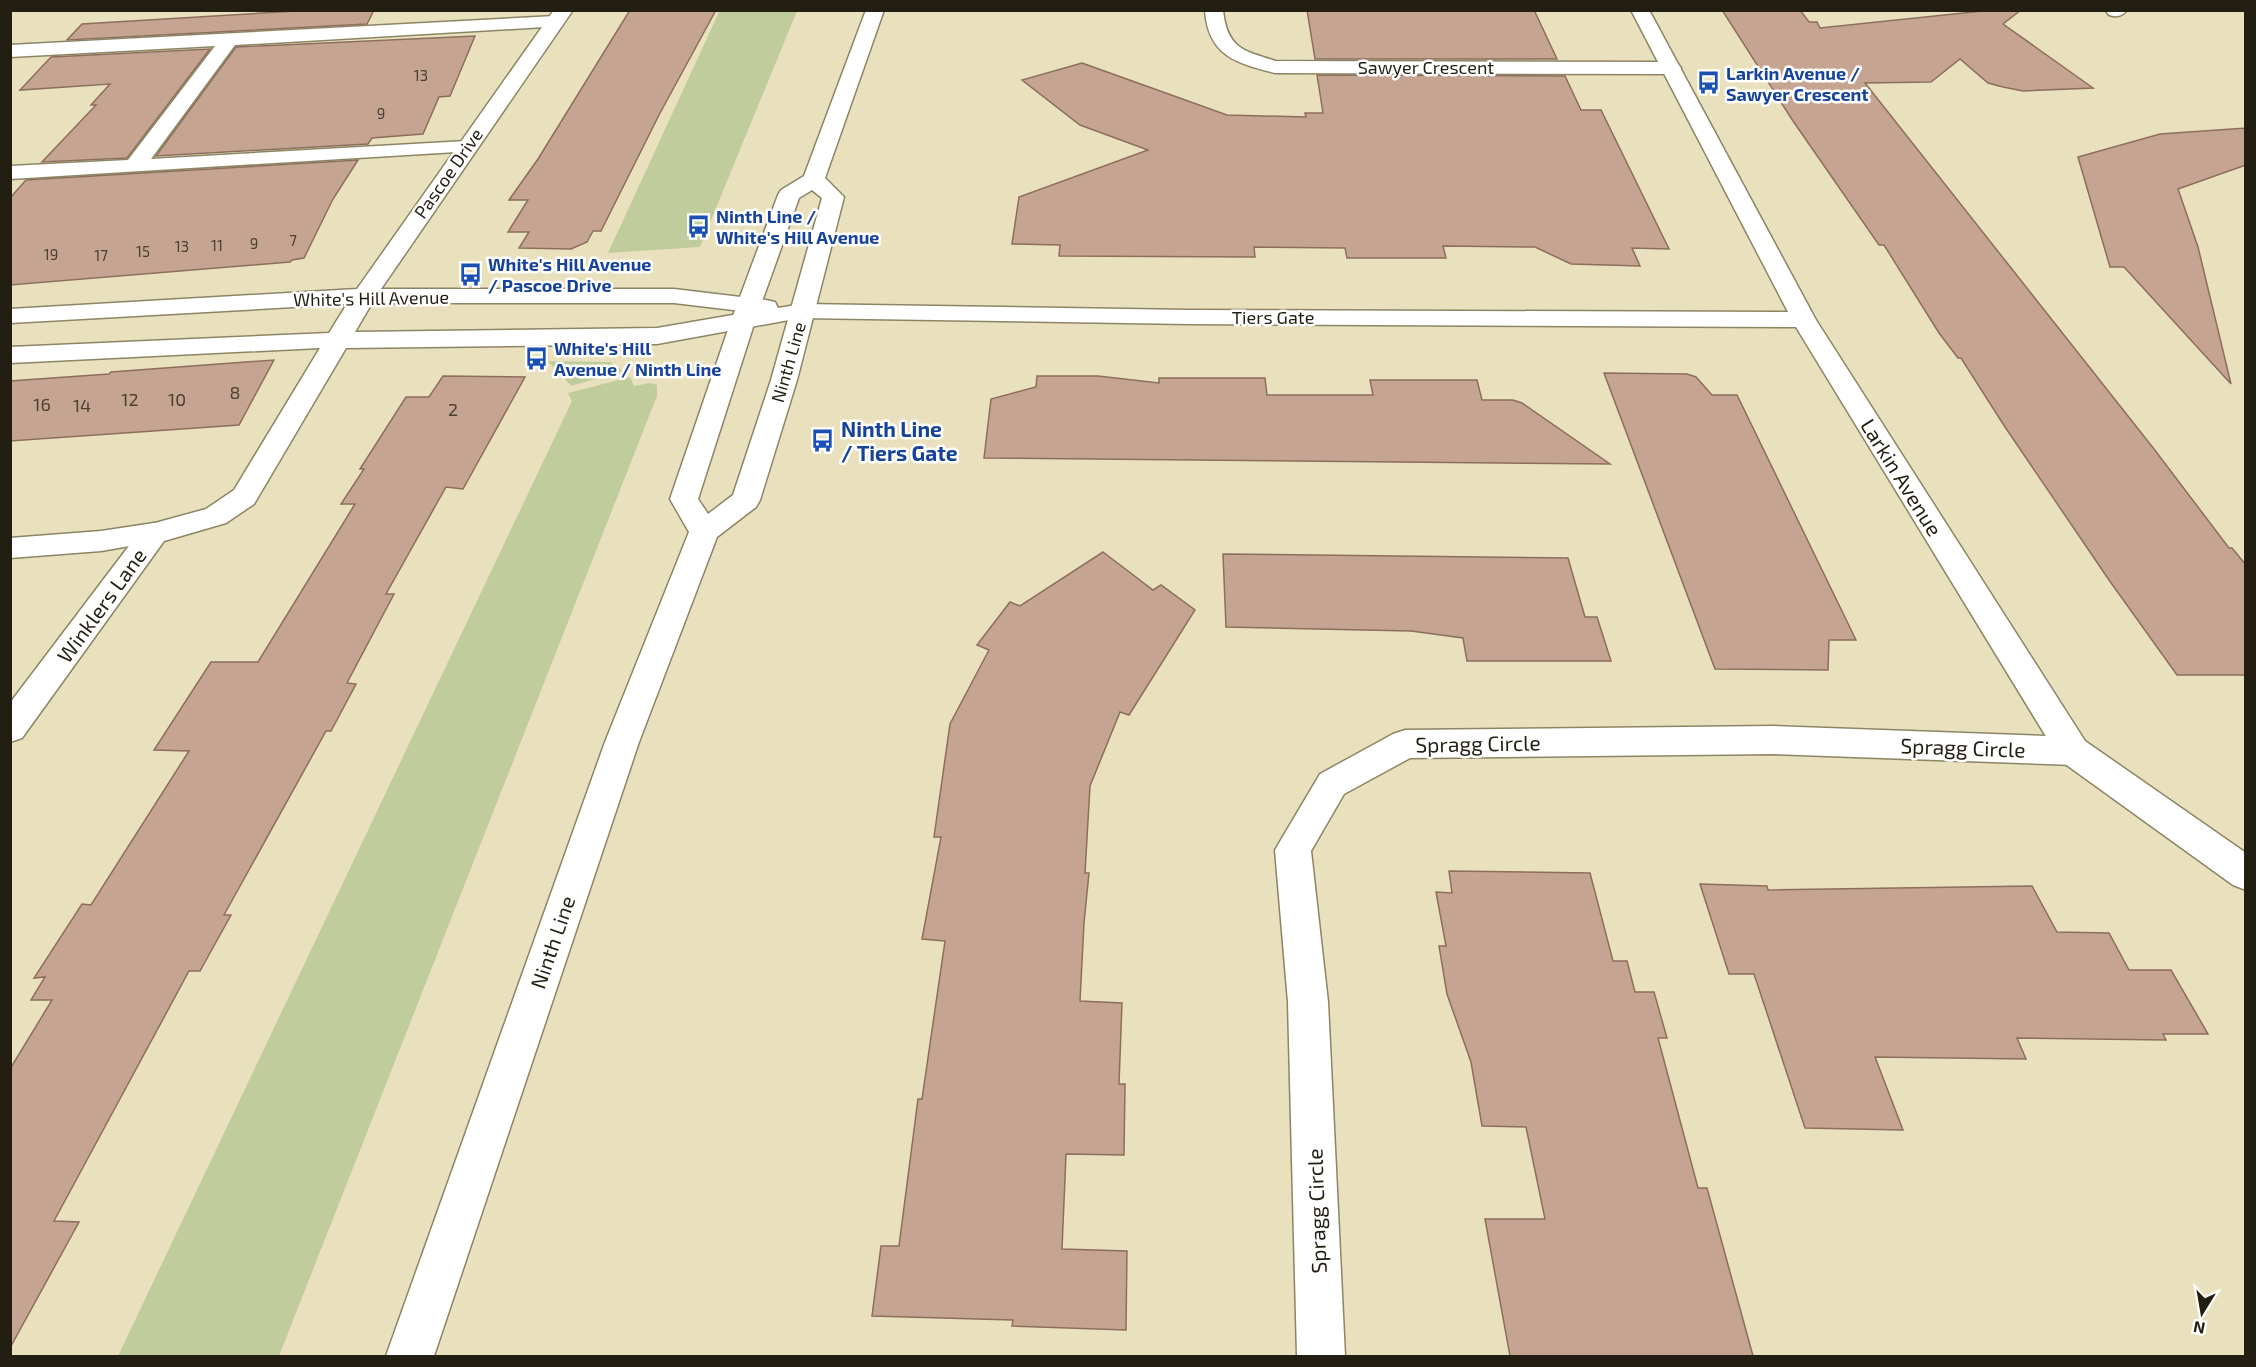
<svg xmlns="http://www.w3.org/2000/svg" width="2256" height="1367" font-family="'Exo 2',sans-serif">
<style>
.green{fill:#c1cc9d}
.building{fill:#c6a492;stroke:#8c6e5c;stroke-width:1.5}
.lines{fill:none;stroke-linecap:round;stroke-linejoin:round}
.service-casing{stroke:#8c8564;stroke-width:3}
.minor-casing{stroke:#8c8564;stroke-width:3}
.tertiary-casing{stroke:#8c8564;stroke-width:3}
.secondary-casing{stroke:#8c8564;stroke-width:3}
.service{fill:#fff;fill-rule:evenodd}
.minor{fill:#fff;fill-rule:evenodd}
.tertiary{fill:#fff;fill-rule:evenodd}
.secondary{fill:#fff;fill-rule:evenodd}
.labels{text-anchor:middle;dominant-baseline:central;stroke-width:5;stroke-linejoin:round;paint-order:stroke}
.far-number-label{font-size:15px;fill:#4b4032}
.far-street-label{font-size:18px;fill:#221f12;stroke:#fff}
.far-transit-label{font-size:18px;font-weight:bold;fill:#164399;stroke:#fff;text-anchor:start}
.number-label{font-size:18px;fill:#4b4032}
.transit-label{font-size:21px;font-weight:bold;fill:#164399;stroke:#fff;text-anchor:start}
.street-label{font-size:21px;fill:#221f12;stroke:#fff}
</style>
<rect width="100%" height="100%" fill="#e9e1be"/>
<!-- green -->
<path class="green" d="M720,10L797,11L700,247L608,253Z
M548,361L610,362L623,371L571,386Z
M630,377L634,386L650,383L657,385V396L279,1356H118L572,401L568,393Z"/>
<!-- building -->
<path class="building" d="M313,10H374L367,24L67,40L82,24Z
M630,10H716L659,115L601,231H593L587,242L571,249L519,248L529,232H508L528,200H509L538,159Z
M1307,10H1534L1557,59H1315Z
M1722,10H1800L1809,22H1817L1820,28L1992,10H2021L2003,24L2093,88L2023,91L2003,87L1988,83L1960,59L1931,82L1865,83L2154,449L2229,548H2232L2246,565V675H2177L2109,580L2005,427L1961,358H1958L1939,333L1884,245H1879L1793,121Z
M475,36L450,96L439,97L423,134L372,138L368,144L156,156L236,47Z
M210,49L127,158L42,162L96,105H91L110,84L20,90L51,57Z
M1082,63L1227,115L1306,117L1305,113H1323L1317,75L1565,76L1581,110H1601L1669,249L1632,248L1640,266L1571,264L1535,247L1443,246L1446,258H1347L1345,248L1254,247L1255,257L1059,256L1060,245L1012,244L1019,197L1148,150L1080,125L1022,80Z
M2246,128V165L2178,189L2198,247L2231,384L2124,267H2110L2078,157L2160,134Z
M358,160L333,199L304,258L292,260L290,262L10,285V198L26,180Z
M274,360L239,425L10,441V381L109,374L111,372Z
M1604,373L1687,374L1696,377L1712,395H1737L1856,640H1829L1828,670L1715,669Z
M443,376L525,377L463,489L446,487L386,594H394L347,683L356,684L331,731H326L224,915H231L200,971H189L54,1221L79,1222L10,1348V1069L52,1000H31L45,977L34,978L82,904L91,905L189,751L154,750L211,662H258L355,504H341L364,469H360L406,397H429Z
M1037,376H1098L1159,383V378H1265L1267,395H1373L1370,380H1477L1482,400H1513L1522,403L1610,464L984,458L991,399L1036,387Z
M1103,552L1153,590L1161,585L1195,610L1129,715L1120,712L1090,786L1085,873H1089L1084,923L1080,1001L1122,1003L1119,1084H1125L1124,1155L1066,1154L1062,1249L1127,1251L1126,1330L1012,1326L1013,1320L872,1316L881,1246H899L918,1099H922L945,941L922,939L941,837H934L950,724L989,650L977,645L1010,602L1020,606Z
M1223,554L1568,558L1585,617H1597L1611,661H1467L1463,638L1411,631L1226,627Z
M1449,871L1590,873L1613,961H1627L1635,992H1654L1667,1038H1658L1698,1188H1707L1753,1356H1510L1485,1219H1545L1526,1127L1482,1126L1471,1062L1447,994L1439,946H1446L1436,892L1452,893Z
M1700,884L1767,886L1768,890L2032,886L2057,932L2109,933L2129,970H2171L2208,1034H2163L2166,1040L2017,1038L2026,1059L1875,1057L1903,1130L1805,1128L1754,974H1729Z"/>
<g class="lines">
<defs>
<path id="service" d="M555,16L562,18L564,22L562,26L235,45L151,159L466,141L473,143L477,147L473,151L10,179V166L128,160L215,46L10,57V45Z
M154,523L164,526L169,533L164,540L101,551L10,558V538L101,531Z"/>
<path id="minor" d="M554,10H573L381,289H674L766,300L775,302L778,308L802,304L811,306L814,311L811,316L657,344L346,348L254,504L226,523L164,541L22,738L10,742V703L144,526L206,509L234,490L320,348L10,363V347L329,333L347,304L10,323V309L357,289ZM372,303H674L750,312L657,328L355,332Z
M1205,10H1223C1227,49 1244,51 1276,61L1671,62L1678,64L1681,68L1678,72L1671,74L1275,73C1236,63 1208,56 1205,10Z
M2127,10C2122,17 2115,17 2109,15L2106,11Z
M1774,726L2073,737L2085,741L2090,751L2085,761L2073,765L1774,754L1410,758L1344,794L1311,851L1328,1002L1345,1356H1297L1288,1002L1275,850L1320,774L1393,734L1405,730Z"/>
<path id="tertiary" d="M1631,10H1649L1816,320L2085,741L2246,853V890L2233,885L2061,761L1796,327L1188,324L802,318L793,316L790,311L793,306L802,304L1188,310L1788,312Z"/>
<path id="secondary" d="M866,10H884L825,178L844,197L797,380L760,500L756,507L717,537L639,742L434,1356H386L605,742L689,532L670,499L731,321L778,195L781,190L804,176ZM812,190L822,198L771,380L733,495L708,514L698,499L755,321L799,198Z"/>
</defs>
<!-- service casing -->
<use href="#service" class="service-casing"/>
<!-- minor casing -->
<use href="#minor" class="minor-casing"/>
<!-- tertiary casing -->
<use href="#tertiary" class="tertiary-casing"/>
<!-- secondary casing -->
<use href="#secondary" class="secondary-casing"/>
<!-- service -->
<use href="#service" class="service"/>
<!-- minor -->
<use href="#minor" class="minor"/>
<!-- tertiary -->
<use href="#tertiary" class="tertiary"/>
<!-- secondary -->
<use href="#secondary" class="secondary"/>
</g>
<!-- icons -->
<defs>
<symbol id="bus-bare" viewBox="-9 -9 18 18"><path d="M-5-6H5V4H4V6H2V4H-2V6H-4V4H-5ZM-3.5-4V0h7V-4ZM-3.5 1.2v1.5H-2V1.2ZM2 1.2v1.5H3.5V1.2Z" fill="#1a4fb4" stroke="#fff" stroke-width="2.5" paint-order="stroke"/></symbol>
</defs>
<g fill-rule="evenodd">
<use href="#bus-bare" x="1692" y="66" width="33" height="33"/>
<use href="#bus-bare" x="682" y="210" width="33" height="33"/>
<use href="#bus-bare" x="454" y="258" width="33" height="33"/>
<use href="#bus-bare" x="520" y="342" width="33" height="33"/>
<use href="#bus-bare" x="806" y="424" width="33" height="33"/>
</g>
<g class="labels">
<!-- far-number labels -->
<g class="far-number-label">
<text x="421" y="75">13</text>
<text x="381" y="113">9</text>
<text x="293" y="240">7</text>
<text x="254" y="243">9</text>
<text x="217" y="245">11</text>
<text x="182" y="246">13</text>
<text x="143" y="251">15</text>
<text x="51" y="254">19</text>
<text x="101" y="255">17</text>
</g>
<!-- far-street labels -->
<g class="far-street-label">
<text x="1426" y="67">Sawyer Crescent</text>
<text transform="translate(448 173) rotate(-55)">Pascoe Drive</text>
<text transform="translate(371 298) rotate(-1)">White's Hill Avenue</text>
<text x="1273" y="317">Tiers Gate</text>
<text transform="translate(788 362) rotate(-74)">Ninth Line</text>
</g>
<!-- far-transit labels -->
<g class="far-transit-label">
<text x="1726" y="73">Larkin Avenue /<tspan x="1726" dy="21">Sawyer Crescent</tspan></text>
<text x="716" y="216">Ninth Line /<tspan x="716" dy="21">White's Hill Avenue</tspan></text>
<text x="488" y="264">White's Hill Avenue<tspan x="488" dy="21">/ Pascoe Drive</tspan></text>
<text x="554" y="348">White's Hill<tspan x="554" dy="21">Avenue / Ninth Line</tspan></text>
</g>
<!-- number labels -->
<g class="number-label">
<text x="235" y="392">8</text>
<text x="130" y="399">12</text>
<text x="177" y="399">10</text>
<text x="42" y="404">16</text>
<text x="82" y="405">14</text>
<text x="453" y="409">2</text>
</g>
<!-- transit labels -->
<g class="transit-label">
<text x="841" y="428">Ninth Line<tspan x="841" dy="24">/ Tiers Gate</tspan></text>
</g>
<!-- street labels -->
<g class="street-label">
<text transform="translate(1902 477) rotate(58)">Larkin Avenue</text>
<text transform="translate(101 605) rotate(-54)">Winklers Lane</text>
<text transform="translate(1478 743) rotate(-1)">Spragg Circle</text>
<text transform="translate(1963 747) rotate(2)">Spragg Circle</text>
<text transform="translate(552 942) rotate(-71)">Ninth Line</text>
<text transform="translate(1316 1211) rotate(-92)">Spragg Circle</text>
</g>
</g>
<!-- border -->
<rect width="2256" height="1367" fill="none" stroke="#221f12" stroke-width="24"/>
<!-- north arrow -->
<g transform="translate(2202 1313) rotate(191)" stroke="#ffffff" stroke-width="4.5" paint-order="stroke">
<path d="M0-4.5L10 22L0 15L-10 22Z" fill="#221f12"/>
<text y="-9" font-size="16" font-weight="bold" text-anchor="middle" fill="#221f12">N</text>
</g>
</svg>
